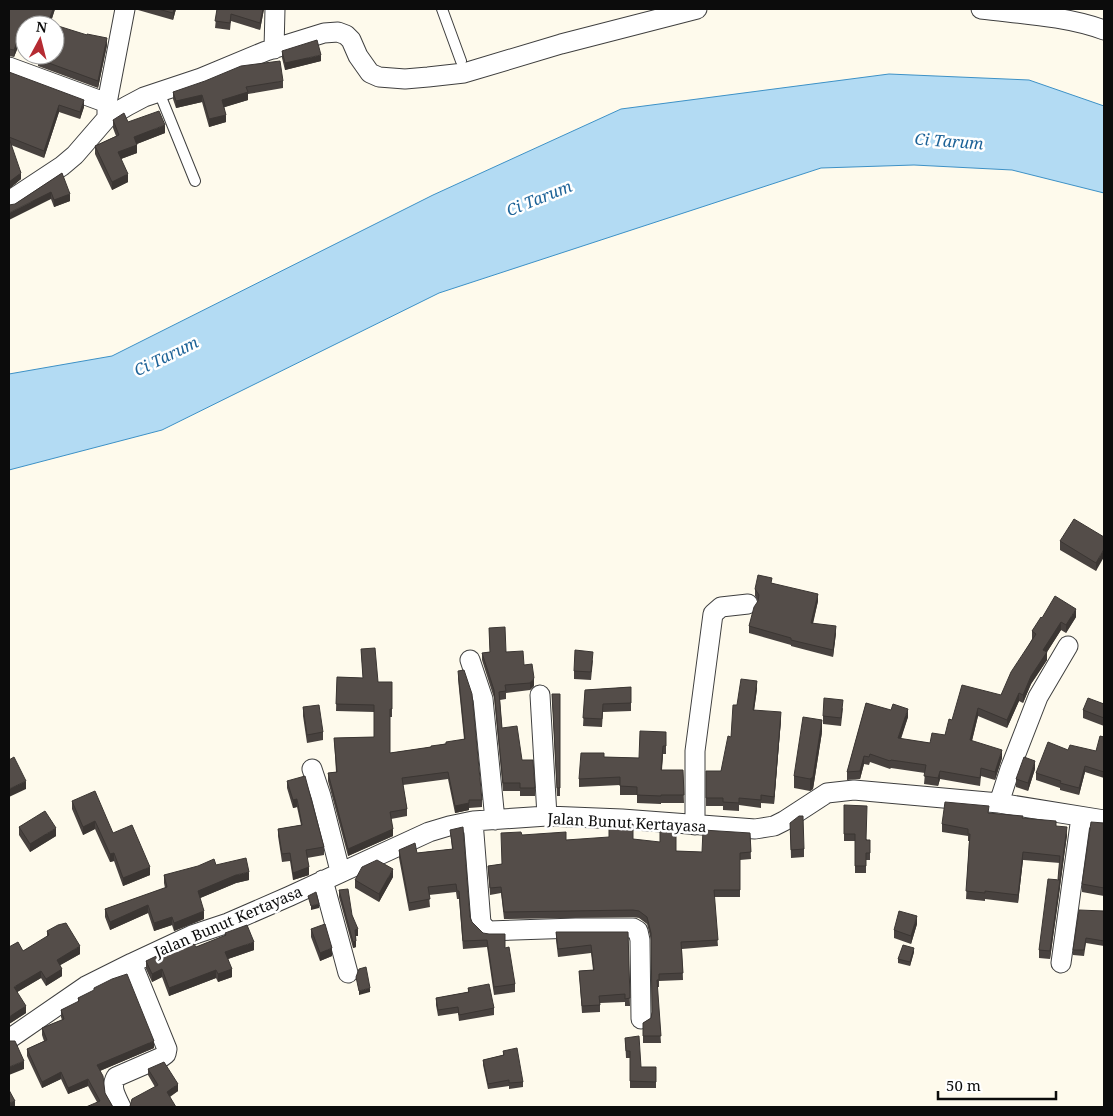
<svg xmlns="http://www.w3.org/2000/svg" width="1113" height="1116" font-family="'Noto Serif',serif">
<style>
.water{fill:#b3dbf3;stroke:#3d91c6}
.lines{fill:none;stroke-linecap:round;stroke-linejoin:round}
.service-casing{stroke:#3f3f3f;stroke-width:12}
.minor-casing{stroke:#3f3f3f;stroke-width:21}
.service{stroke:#fff;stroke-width:10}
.minor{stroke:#fff;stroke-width:19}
.wall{fill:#48423f}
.shaded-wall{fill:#3b3633}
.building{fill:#544d49;stroke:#3b3633}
.labels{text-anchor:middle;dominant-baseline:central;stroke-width:5;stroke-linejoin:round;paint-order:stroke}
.street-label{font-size:15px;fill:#0c0c0c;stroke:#fff}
.water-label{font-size:16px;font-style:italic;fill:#1c6297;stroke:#fff}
</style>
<rect width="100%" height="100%" fill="#fefaec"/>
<!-- water -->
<path class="water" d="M889,74L1029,80L1104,106V193L1012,170L914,165L821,168L439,293L162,430L9,470V374L112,356L433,195L621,109Z"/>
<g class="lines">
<defs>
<path id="service" d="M442,9L461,61
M159,92L195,181"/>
<path id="minor" d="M981,9C1021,14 1066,16 1104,30
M274,49L275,9
M9,67L107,103
M107,118V103L125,9
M9,201L62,166L75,155L107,118L127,106L144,97L201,78L266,51L324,33L338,32L346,35L351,40L358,56L370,73L379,77L405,79L428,77L464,73L561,44L697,9
M470,660L483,699L495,820
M540,695L547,816
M312,769L321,796L340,871
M999,803L1010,769L1038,697L1068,646
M473,821L481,923L486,929L489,931L576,928H633L638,931L640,940L641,1019
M695,825V751L713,614L721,607L748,604
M323,880L348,973
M1061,963L1081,817
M9,1039L86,986L132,963L192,935L228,923L290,896L429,832L449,826L473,821L547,816L622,819L755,829L774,826L784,821L827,793L854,790L999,803L1104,820
M121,1107C116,1096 110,1088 116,1077L162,1057L166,1054L167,1049L132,963"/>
</defs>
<!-- service casing -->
<use href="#service" class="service-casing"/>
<!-- minor casing -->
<use href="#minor" class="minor-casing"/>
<!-- service -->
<use href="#service" class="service"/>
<!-- minor -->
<use href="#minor" class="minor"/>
</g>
<!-- wall -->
<path class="wall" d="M9,9H55L50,24L25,25V50L18,47L14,57L9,56Z
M138,9H176L173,20L138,10Z
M217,9H264L260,30L231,21L230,30L215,28Z
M107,45L98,88L38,66V59L39,56L38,55H55Z
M282,51L321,61L285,70L282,58Z
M9,72L84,107L80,119L59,112L44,158L11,145L21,179L9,189Z
M283,81V88L248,94V100L224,107L226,122L209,127L202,102L176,108L173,99V92Z
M113,120L128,122L165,133L137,144V153L121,159L128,182L112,190L95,154V146L116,136L113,128Z
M62,173L70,201L54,207L51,199L15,204Z
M1104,537L1096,571L1060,550V541Z
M772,583L818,601L813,624L836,633L833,657L791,646V645L749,633V626L758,601L755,596V589Z
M1076,617L1066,633L1061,630L1047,652V660L1031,684L1023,703L1019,701L1007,728L978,716L972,741L1002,758L995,780L981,776L980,786L940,779L938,786L924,784L925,773L891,768L890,769L870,762L869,765L864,764L860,779L847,780V772L866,703L908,717L901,739L930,743L945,735L952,720L1001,695L1032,639V631L1042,618Z
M489,628L506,652L524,665L534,686L530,690L506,693V699L500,700L502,728L522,760L535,788V796H520V791H503L494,698L482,660V653L490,652Z
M361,649L378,682H392V717H390V753L431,747L464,739L458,679V671L482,800V807L469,808V810L455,813L448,779L403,785L407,809V816L391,819L393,836L348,856L328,781V773L336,772L334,738L374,737V712L336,711L337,677L363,678Z
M593,660L591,680L574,679V671Z
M631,687V711L603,712L602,727L583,726L585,690Z
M757,689L754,710L781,720L774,804L761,803V808L739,805V811L723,810V806H706V771H721L731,737L737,705Z
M552,694H560V796H557Z
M1104,704V726L1083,718V710Z
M303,707L323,732V740L307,743L303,716Z
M843,708L841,726L823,724V716Z
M666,732V754H663L662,770H683L684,803H661V804L637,803V795H620V785L579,787V779L604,757L639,758Z
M822,732L813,789L810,791L794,788V776Z
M1104,737V778L1085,772L1079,795L1060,790V788L1036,780V773L1068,750L1096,751Z
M1035,769L1028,791L1016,787V779Z
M287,781L324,847V855L307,858L309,875L293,880L290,861L282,862L278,836V829L301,825L297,807L293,808L287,788Z
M72,801L113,833L150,875L123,886L114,861L110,862L95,829L83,835L72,809Z
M844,805L867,840H870V860H866V873H855V841H844Z
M989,813L1022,818L1056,826L1067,835L1050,959L1039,958V950L1058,880L1060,863L1023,860L1018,903L985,899V901L966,899L969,841H968V836L942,832V824Z
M790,823L804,849V857L791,858Z
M1103,823H1104V896L1082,892V884Z
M19,827L56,836L30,852L19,835Z
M450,830L470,917L472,922L483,933L505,948L515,984V992L494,995L487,947L463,949L459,899H457L456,892L429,895L430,907L409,911L399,858V850L417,853L452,849Z
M750,833L751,859L740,860V897H714L718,946L682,949L683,980L659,981V987H657L661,1043H643V1023L651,1018L652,1012L651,940L647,924L639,918L633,917L504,919L501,893L490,895L488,866L502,864L522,835L566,840L633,839L676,851L702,852Z
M216,865L249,880L236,883L200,898L204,919L174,931L172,925L154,931L148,913L110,930L105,917V909L165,888L164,883V875Z
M393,877L379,902L355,888V880Z
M339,890L352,915L358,936H356V947L353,948L339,897Z
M1104,911V946L1086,943L1084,956L1073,955V950Z
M917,924L911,944L894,938V930Z
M311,929L332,956L320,961L311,937Z
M47,931L80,954L60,965L62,976L46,986L41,978L17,992L26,1013L9,1024L23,951L47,937Z
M556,932H628L630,1006H625V1002L600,1003V1012L582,1013L579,971L593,970L591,953L558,957L556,940Z
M225,933L254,950L228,959L232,977L218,982L216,978L169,996L162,977L152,982L146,969V961L172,952L196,947L225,936Z
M914,952L910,966L898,963V959Z
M94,988L154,1048L100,1071L105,1093L113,1107L97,1102L88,1086L68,1094L61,1079L42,1088L27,1056V1049L44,1041L42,1035V1028L62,1020L61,1017V1010L78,1002V998L94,991Z
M468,988L494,1008V1015L459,1021L458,1013L438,1016L436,1005V998L468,992Z
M625,1038L641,1067H656V1088H630V1058H626Z
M503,1051L523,1082V1087L509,1089V1086L488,1089L483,1065V1060L503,1055Z
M148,1069L178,1091L170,1097L155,1087L148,1075Z"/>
<!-- shaded-wall -->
<path class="shaded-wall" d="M53,9H55L50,25L48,23Z
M174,9H176L173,20V13Z
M263,9H264L260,30V23Z
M107,38V45L98,88V81Z
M18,40V47L14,57V50Z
M321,55V61L285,70V63Z
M248,92V100L222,108V100Z
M202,95V102L176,108V101Z
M84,100V107L80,119V112Z
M59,105V112L44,158V151Z
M226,115V122L209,127V119Z
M165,125V133L134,145V137Z
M137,145V153L118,160V152Z
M21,173V179L9,189V182Z
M128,174V182L112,190V182Z
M51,192V199L9,220V213Z
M70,194V201L54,207V200Z
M1104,549V557L1096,571V563Z
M818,594V601L811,630V623Z
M1076,609V617L1066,633V625Z
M1061,622V630L1047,652V660L1031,684L1023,703V695L1043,650Z
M836,626V633L833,657V650Z
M534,678V686L530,690V683Z
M757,681V689L753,718V710Z
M1019,693V701L1007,728V720Z
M978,708V716L970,748V740Z
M908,709V717L898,746V738Z
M781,712V720L774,804V797Z
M822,720V732L813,789L810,791V779Z
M663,746V754L661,778V770Z
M1002,750V758L995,780V772Z
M864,756V764L860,779V771Z
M1035,761V769L1028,791V783Z
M1085,766V772L1079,795V788Z
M940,771V779L938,786V778Z
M26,781V789L9,797V789Z
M297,799V807L293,808V800Z
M469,803V810L455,813V806Z
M95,821V829L83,835V827Z
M1067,827V835L1060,887V880Z
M56,828V836L30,852V844Z
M393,829V836L348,856V849Z
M1023,852V860L1018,903V895Z
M114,853V861L110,862V854Z
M150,867V875L123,886V878Z
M309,867V875L293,880V873Z
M393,869V877L379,902V894Z
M249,872V880L236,883L198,899V891L236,875Z
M1060,880V888L1050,959V951Z
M319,904V908L311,910V906Z
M148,905V913L110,930V922Z
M204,911V919L174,931V923Z
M917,916V924L911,944V936Z
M172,917V925L154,931V923Z
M358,929V936H355V930Z
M356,941V947L353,948V942Z
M254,942V950L225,960V952Z
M80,946V954L57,967V960Z
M332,948V956L320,961V953Z
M914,948V952L910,966V962Z
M62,969V976L46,986V979Z
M162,969V977L152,982V974Z
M232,969V977L218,982V974Z
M216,970V978L169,996V988Z
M41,971V978L14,994V987Z
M370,988V992L359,995V991Z
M26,1006V1013L9,1024V1017Z
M154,1041V1048L97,1072V1065Z
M24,1061V1069L9,1075V1067Z
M61,1072V1079L42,1088V1082Z
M88,1079V1086L68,1094V1088Z
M178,1084V1091L167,1098V1092Z
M15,1101V1107H9V1103Z"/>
<!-- building -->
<path class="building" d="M9,9H53L48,23L54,25H25V43L18,40L14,50L9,49Z
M158,9H174L173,13Z
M217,9H263L260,23L231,14L230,23L215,21Z
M55,25L87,35V34L107,38L98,81L38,59L40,55H55Z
M317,40L321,55L285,63L282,51Z
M280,61L283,81L246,87L248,92L222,100L226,115L209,119L202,95L176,101L173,92L205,81L241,66Z
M9,72L84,100L80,112L59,105L44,151L9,137Z
M159,111L165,125L134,137L137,145L118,152L128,174L112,182L95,146L119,135L113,120L124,113L128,122Z
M9,138L21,173L9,182Z
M62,173L70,194L54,200L51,192L9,213V205L15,204Z
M1074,519L1104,537V549L1096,563L1060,541Z
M758,575L772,578L771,583L818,594L811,623L836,626L833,650L791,640V638L749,626L754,607L758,601L759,595L755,589Z
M1055,596L1076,609L1066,625L1061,622L1043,650L1047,652L1031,676L1023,695L1019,693L1007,720L978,708L970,740L1002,750L995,772L981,768L980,778L940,771L938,778L924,776L926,765L891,760L890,761L870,754L869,757L864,756L860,771L847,772L866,703L891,710L893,704L908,709L898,738L930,743L932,733L945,735L949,719L952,720L962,685L1001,695L1011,672L1036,634L1032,631L1041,617L1042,618Z
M505,627L506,652L523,651L524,665L532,664L534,678L530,683L505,685L506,691L499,692L502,728L517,726L522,760H533L535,788H520V783H503L494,690L482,653L490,652L489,628Z
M375,648L378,682H392V709H390V753L431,747V746L446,744V742L465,739L458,671L464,670L472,694L482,800H469V803L455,806L448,772L402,778L407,809L390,812L393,829L348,849L328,773L337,772L334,738L374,737V705L336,704L337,677L363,678L361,649Z
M575,650L593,652L591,672L574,671Z
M741,679L757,681L753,710L781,712L774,797L761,795V800L739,798V803L723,802V798H706V771H721L728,736L731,737L733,705H737Z
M631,687V703L603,704L602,719L583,718L585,690Z
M552,694H560V788H557Z
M824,698L843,700L841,718L823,716Z
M1088,698L1104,704V718L1083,710Z
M319,705L323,732L307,735L303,707Z
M803,717L822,720L813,777L810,779L794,776Z
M640,731L666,732V746H663L661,770H683L684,795H661V796L637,795V787L620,786V777L579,779L581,753H604V757L639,758Z
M1100,736L1104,737V772L1085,766L1079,788L1060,783L1061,781L1036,773L1048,742L1068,750L1070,745L1096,751Z
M14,757L26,781L9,789V760Z
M1024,757L1035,761L1028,783L1016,779Z
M305,776L324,847L306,850L309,867L293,873L290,853L282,854L278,829L302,825L297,799L293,800L287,781Z
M95,791L113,833L132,825L150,867L123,878L114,853L110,854L95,821L83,827L72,801Z
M945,802L989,806L988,813L1023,816L1022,818L1056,821V826L1067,827L1060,880L1058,879L1060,856L1023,852L1018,895L985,891V893L966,891L970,834H968V829L942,824Z
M844,805L867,806L866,840H870V853H866V866H855V834H844Z
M45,811L56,828L30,844L19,827Z
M799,816H803L804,849L791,850L790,823Z
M1091,822L1104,823V888L1082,884Z
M609,823L633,824V839L660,842V826L676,827V851L702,852L703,830L750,833L751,852L740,853V890H714L718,940L681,942L683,973L659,974V980H657L661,1036H643V1023L651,1018L652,1012L651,933L647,917L639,911L633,910L504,912L501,887L490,888L488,866L502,864L501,833L521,832L522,835L566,832V840L609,837Z
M463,827L470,917L472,922L483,933L489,934H505V948L509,947L515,984L494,987L487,940L463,941L459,891H457L456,884L428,887L430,899L409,903L399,850L415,843L417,853L453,849L450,830Z
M246,858L249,872L236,875L198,891L204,911L174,923L172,917L154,923L148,905L110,922L105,909L167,887L164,875L198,866L214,859L216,865Z
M377,860L393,869L379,894L355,880L362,867Z
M1048,879L1060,880L1050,951L1039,950Z
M348,889L352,915L358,929L355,930L356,941L353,942L339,890Z
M316,892L319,904L311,906L308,896Z
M1079,910L1104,911V941L1086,938L1084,950H1073Z
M899,911L917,916L911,936L894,930Z
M66,923L80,946L57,960L62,969L46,979L41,971L14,987L26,1006L9,1017V947L18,942L23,951L49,935L47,931L58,925Z
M325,924L332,948L320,953L311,929Z
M247,925L254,942L225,952L232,969L218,974L216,970L169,988L162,969L152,974L146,961L171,949L172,952L194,944L196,947L226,935L225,933Z
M556,932H628L630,998L625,999V994L599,996L600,1005L582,1006L579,971L594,970L591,945L558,949Z
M903,945L914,948L910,962L898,959Z
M366,967L370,988L359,991L356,977L359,969Z
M127,974L154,1041L97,1065L103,1076L105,1093L113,1107H86L100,1101L88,1079L68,1088L61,1072L42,1082L27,1049L47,1040L42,1028L64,1019L61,1010L79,1001L78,998L94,990V988L112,979Z
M489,984L494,1008L459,1015L458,1007L438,1010L436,998L469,992L468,988Z
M639,1036L641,1067H656V1082L630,1081V1051H626L625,1038Z
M9,1041H15L24,1061L9,1067Z
M517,1048L523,1082L509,1083V1080L488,1084L483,1060L504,1055L503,1051Z
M164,1062L178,1084L167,1092L176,1107H129L130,1106L132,1099L158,1085L148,1069Z
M9,1090L15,1101L9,1103Z"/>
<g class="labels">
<!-- street labels -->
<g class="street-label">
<text transform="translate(627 822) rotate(3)">Jalan Bunut Kertayasa</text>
<text transform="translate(228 921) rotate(-23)">Jalan Bunut Kertayasa</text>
</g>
<!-- water labels -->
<g class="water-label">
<text transform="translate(949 141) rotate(4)">Ci Tarum</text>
<text transform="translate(539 198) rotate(-22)">Ci Tarum</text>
<text transform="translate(166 356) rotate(-26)">Ci Tarum</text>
</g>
</g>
<!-- border -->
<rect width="1113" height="1116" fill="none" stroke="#0c0c0c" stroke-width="20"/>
<!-- north arrow -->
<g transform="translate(40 40) rotate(7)"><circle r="24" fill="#ffffff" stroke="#9e9e9e"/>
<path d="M0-4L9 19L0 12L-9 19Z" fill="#b52b32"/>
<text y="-8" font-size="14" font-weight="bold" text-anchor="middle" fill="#0c0c0c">N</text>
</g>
<!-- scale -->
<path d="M938 1091v8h118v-8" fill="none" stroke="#0c0c0c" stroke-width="2.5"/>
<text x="946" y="1091" font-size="15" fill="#0c0c0c" stroke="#ffffff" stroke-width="4" paint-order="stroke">50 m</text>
</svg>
